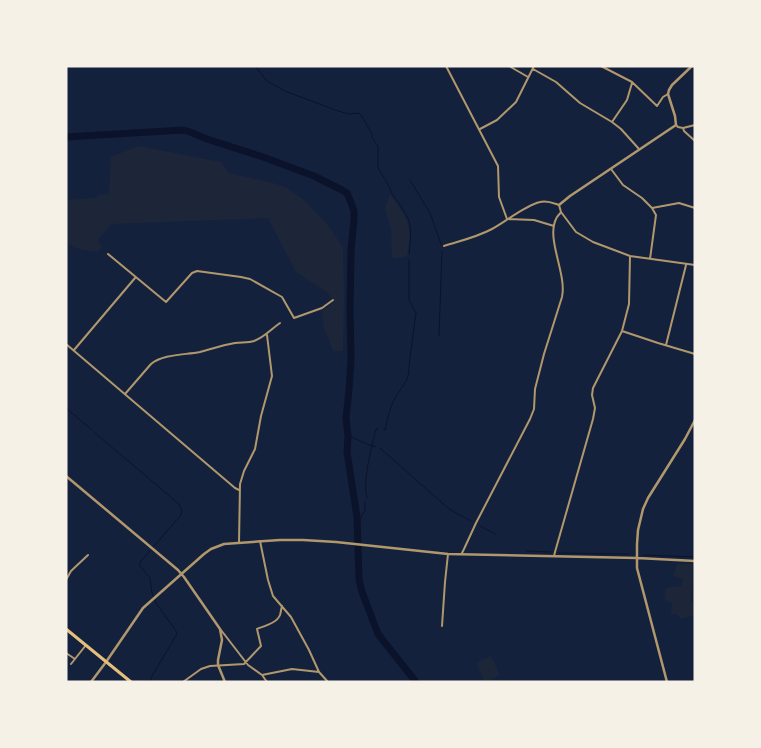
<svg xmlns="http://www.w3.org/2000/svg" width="761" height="748" font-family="'Titillium Web',sans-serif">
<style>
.green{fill:#1d2539}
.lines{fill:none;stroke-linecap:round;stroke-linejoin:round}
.stream{stroke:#0b132b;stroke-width:1}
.river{stroke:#0b132b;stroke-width:7}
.minor{stroke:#b1986c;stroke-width:2}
.tertiary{stroke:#b1986c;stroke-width:2.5}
.secondary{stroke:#e5c07b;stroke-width:3}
</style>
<rect width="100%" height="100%" fill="#14213d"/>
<!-- green -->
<path class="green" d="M138,146L221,162L229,173L273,183L287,188L303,199L327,224L336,237L343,248L344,295L343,351H333L324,328L322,310L334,302L327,292L296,272L268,218L111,224L98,240L99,243L102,247L98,252L79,249L66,243V200L95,198L99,195L109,194L111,157Z
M390,194C408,220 413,223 407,256L395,259L392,257L391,229L385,209Z
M677,564H693L691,601L695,605V615L681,619L677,614H671L672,603L664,599L666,588L681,586L683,579L673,576Z
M491,656L500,675L485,682L476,663Z"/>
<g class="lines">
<!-- stream -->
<path class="stream" d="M255,66L267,81L285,91L338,111L349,114L358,113L361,115L372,134V138L378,146V168L390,188L391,192C397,201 405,211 409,221C412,231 410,244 409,254
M410,180L430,213L441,244
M439,336L442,251
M66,408L92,430
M384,430H385C387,421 389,411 393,402C400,387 410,383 409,365L416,313L409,300V260
M95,433L179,504L182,510L181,515L141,561L139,565L150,578L152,593L156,603L176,631L177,634L152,676L150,682
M348,436C358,439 366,445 376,447
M380,448L449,509L471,521
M367,498C362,481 372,446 376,429H378
M358,523L365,510V502
M480,526L495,534
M526,551L551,552
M558,553L629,554
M644,555L695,557"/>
<!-- river -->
<path class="river" d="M66,137L183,130L190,132L207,139L263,157L314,176L342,190L347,193L350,200L354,211V220L351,250L350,311L351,359L349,390L346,418L348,436L347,452L357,517L359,579L362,592L378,634L416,682"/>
<!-- minor -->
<path class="minor" d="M446,66L498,166L499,197L507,219L534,220L554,226
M509,66L528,77
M601,66L632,82L657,106L663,97L668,94
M533,69L556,82L580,103L612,122L621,129L639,149
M612,122L627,100L632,83
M676,125L678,127L683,128L684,131L695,141
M683,128L695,125
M480,129L497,120L516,102L534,66
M611,169L623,185L642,198L652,208L656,215L650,259
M652,208L679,203L695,208
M444,246C460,241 477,237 492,229C507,221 524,206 540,202C547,200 553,203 559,205L561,212L576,232L593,242L630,256L695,265
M108,254L166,302L192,273L197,271L241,277L250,279L282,297L294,318L322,308L333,300
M622,331L658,343L695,354
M66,344L235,488L239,490
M666,345L686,265
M74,350L135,278
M125,394L151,364C163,354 184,355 200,352C211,349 223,345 235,343C241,342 248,343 254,341C265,337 270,330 280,323
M260,541L268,580L273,596L291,617L309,650L319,672L328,682
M239,543L240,484L244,471L255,449L261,416L272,376L267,335
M462,553L464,549L476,523L530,419L534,409L535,389L544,354L562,297C567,274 546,239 556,219C557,216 560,214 561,212
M554,556L555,552L593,419L595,408L592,395L593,388L622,331L629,304L630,256
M66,580L71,571L88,555
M442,626L445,582L448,554
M221,630L248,665L262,675L267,682
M66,653L75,659
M71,664L86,645
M262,675L292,669L319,672
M183,682L201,669L210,666L244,664L261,646L257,629C264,626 277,623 280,615C281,612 281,609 282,606"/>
<!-- tertiary -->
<path class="tertiary" d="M559,205L570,196L676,125L675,116L668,94L669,90L672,85L692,66
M66,476L178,570L184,577L220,629L222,640L218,660V665L225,682
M91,682L106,662L143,608L204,554L211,549L224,544L280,540H303L336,542L448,554L637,558L695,561
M667,682L637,568V544L638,530L643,509L648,498L685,439L695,420"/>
<!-- secondary -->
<path class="secondary" d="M66,629L131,682"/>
</g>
<!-- border -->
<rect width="761" height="748" fill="none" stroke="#f6f1e7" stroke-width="135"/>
</svg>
